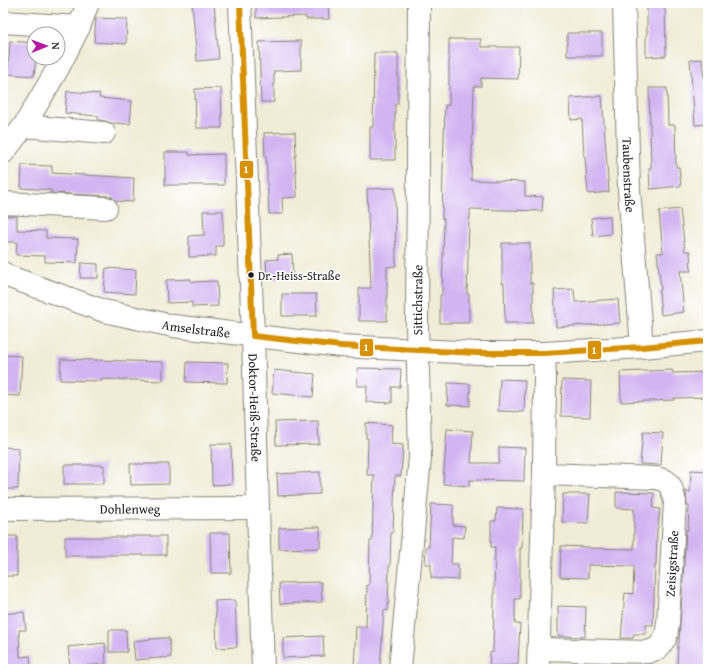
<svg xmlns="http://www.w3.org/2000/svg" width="711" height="672" font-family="'Gentium Book Plus',serif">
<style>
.building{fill:#d2b4f2}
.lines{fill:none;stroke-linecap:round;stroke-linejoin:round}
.minor-casing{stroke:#868479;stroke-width:24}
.minor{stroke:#fff;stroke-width:22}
.bus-1-casing{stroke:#fff;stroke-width:9}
.bus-1{stroke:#d69104;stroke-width:6}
.bus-dot{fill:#1c1c1c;stroke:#fff;stroke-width:1.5}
.labels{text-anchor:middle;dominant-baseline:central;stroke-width:3;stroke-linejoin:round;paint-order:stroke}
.bus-label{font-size:12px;fill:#1c1c1c;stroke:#fff;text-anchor:start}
.street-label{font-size:13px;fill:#1c1c1c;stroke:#fff}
.line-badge{stroke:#fff;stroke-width:1.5}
.badge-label{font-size:11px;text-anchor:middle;font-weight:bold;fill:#fff}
</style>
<rect width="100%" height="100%" fill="#fff"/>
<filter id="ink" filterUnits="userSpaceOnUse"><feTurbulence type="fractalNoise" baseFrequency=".025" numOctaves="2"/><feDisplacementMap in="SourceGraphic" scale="8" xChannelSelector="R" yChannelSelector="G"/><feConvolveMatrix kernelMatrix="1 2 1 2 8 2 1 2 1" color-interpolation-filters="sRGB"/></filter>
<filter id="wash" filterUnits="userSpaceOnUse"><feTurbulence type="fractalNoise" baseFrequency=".012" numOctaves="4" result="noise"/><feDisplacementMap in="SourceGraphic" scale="16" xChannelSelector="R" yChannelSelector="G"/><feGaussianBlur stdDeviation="0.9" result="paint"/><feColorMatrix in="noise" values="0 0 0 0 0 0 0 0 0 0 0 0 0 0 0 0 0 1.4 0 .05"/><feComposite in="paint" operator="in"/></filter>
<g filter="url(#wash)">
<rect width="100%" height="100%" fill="#f0ecd6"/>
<g id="blocks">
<!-- building -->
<path class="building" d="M192,3H214L219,59L197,61Z
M256,3H328L329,19H306L305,16L256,18Z
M647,3H665L666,56L646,57V35H647Z
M96,18L127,19L126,44L94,42Z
M567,33H602V56H567Z
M449,39H481V47H519L518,79L481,78V86H474L471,180L525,182V196L543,197L542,211L470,209V219H469L467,294H469V323H440V295H442L444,219H442L443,171L445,105H449Z
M10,41L34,43V58H36L34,76L8,74Z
M301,41V70L274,71V102H261L259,42Z
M374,53H398V104H395V160H370V127H373Z
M702,59L706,100H708V124L695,125L690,60Z
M221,88L222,128H196L195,89Z
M649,88H667L668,125H675L676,167H679L681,186L650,189L649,168H651Z
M67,91L100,94L99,98L132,101L130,124L111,123L105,121L98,120V116L65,113Z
M602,96L609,192L588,194L585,157H584L582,119L571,120L570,98Z
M295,132L296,156H295L297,197L282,198L283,214H269L266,157H265L264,133Z
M165,152H189V155L224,154V185H165Z
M22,165L52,166V173L134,178L133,202L116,201L112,197L107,196L51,193V190L21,188Z
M395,188L396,266L387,267V321H359V288H371L367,189Z
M680,209L685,251H690L691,271H680L684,312L661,315L659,291L661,290L657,253H663L659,211Z
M203,211H223V246H216V256L189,257V236L204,235Z
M3,216H17V230L46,231V238L78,239L77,263L45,262V256L16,255L17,242H3Z
M610,216L611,234L593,236L591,218Z
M502,243H530V283H533V323H505L504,283H502Z
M292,254L293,278L267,279L266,260L278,259V255Z
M81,263L98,264V278H80Z
M106,268L136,270L135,294L104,292Z
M191,279V282L217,281L218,306L192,307V302L167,303L166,280Z
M574,289L575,302L618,299L620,323L556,327L554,290Z
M282,294H316L317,316H282Z
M3,355L22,356L20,396L3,395Z
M61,359L163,362V381L102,379V381L60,380Z
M187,362L228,363L227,383L186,382Z
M358,368L401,369L400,387H392V403L366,402L367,386H357Z
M274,370L315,374L313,397L272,393Z
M672,370L673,373L708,372V397L674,398V400L621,402L620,372Z
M500,379L525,380L524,412L498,411Z
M562,380L591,381L590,417L561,416Z
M448,383L470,384V406L447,405Z
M318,421L319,444L276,445L275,422Z
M366,423L392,425L391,444L403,445L401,476H395L393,532H391L390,567H389L388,611L384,610L380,669H354L356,627H366L367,585H369L370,541H372L374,475H367L368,438H366Z
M447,429L473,431L471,463H499V447L525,448L524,481L470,480L469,486L443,484Z
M643,432L663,433L661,465L640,464Z
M211,444H231L232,484L212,485Z
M3,447L19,448L18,489H3Z
M130,464H169V484L131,485Z
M64,465H104V484H64Z
M691,470L708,471V669H677L678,643H679L680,624L686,530H688L689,506H687L686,491L690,492Z
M320,472V494L278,496L277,474Z
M616,492L654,493L653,508L660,509L658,528H657L656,566H655L653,625H646V634H634L633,638H621L625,593L633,594L634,566L588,565V578L560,577L561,546L589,547V548L634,549V509L616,508Z
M563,494H590L588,523L562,522Z
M431,504L453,505V525L465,526L464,538L452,537L451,564H458V580L431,578V564H425L426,547H429Z
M497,508L523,509L522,548H520V599H515V624H520L518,665L489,666L490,653L493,652L495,547H491V521H496Z
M320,527V548L279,549V528Z
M210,533H230L231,573H211Z
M3,536H17V576H3Z
M125,536H166V555H105V556H65V537H125Z
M321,582L322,602L280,604L279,583Z
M235,600L237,647L217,648L215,601Z
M558,606L586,607L585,637L558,636Z
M24,612L26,630H19L20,657L30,656L31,669H3V631H5L3,614Z
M109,630H126L127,652H109Z
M323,636L324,656L283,658V638Z
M162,638H169L171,657L135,660L133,641Z
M105,643L106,664L70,667L68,647Z"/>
</g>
</g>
<g filter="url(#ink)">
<use href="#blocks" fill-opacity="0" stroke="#868479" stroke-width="1"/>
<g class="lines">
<defs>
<g id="minor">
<path id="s1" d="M240,3L253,336L258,508L263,669"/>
<path id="s2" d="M624,3L629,190L642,347"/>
<path d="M3,22L79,27"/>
<path d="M24,126L104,133"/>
<path d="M3,153L24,126L57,70L79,27L88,3"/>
<path d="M3,203L106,208"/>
<path id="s3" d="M3,273L7,276L104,311L173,326L341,346L477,353H544L642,347L708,341"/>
<path id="s4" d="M3,509L258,508"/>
<path id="s5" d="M540,649L648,652L658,648L666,637L668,623L675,502L671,487L666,481L656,478L544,474"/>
<path id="s6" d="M400,669L420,458L417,323L419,3"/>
<path d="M538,669L544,474L545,379L544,353"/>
</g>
</defs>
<!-- minor casing -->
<use href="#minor" class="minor-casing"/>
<!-- minor -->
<use href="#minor" class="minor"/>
<defs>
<path id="bus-1" d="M240,3L253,336
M253,336L341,346L477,353H544L642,347L708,341"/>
</defs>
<!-- bus-1 casing -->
<use href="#bus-1" class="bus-1-casing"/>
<!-- bus-1 -->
<use href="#bus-1" class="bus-1"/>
</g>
</g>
<!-- markers -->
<circle class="bus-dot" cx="251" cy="275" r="3.5"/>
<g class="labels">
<!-- bus labels -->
<g class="bus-label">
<text x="258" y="275">Dr.-Heiss-Straße</text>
</g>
<!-- street labels -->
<g class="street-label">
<text stroke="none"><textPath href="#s2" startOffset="172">Taubenstraße</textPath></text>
<text stroke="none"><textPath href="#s6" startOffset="370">Sittichstraße</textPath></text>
<text stroke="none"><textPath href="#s3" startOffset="202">Amselstraße</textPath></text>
<text stroke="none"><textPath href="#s1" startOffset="405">Doktor-Heiß-Straße</textPath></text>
<text stroke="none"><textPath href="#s4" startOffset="127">Dohlenweg</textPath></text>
<text stroke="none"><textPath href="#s5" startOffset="206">Zeisigstraße</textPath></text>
</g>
</g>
<g class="line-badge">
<rect x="239" y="160" width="15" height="19" rx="4" fill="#d69104"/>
<rect x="359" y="338" width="15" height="19" rx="4" fill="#d69104"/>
<rect x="587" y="340" width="15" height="20" rx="4" fill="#d69104"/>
</g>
<g class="badge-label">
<text x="246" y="173">1</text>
<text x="366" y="351">1</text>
<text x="594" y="354">1</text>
</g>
<!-- margin -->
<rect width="711" height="672" fill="none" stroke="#fff" stroke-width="16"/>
<!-- north arrow -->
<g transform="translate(46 46) rotate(89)"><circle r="19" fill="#ffffff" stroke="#a4a4a4"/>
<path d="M0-3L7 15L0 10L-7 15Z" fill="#b5179e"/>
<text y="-6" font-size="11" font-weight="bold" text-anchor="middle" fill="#1c1c1c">N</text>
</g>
</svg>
